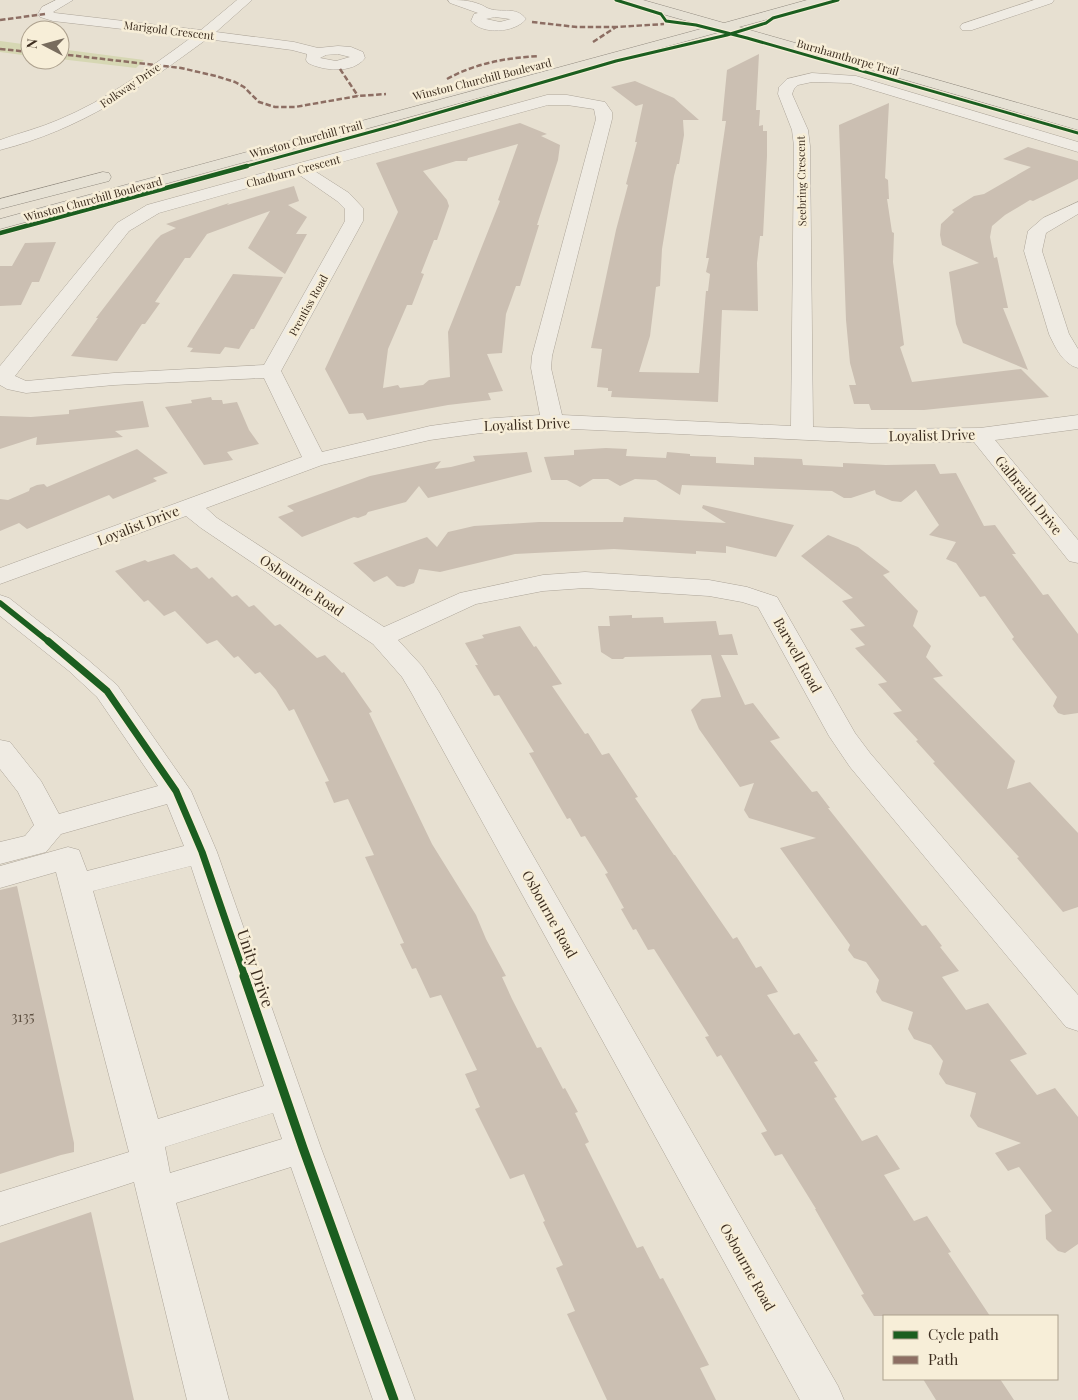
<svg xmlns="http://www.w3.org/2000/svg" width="1078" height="1400" font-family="'Playfair Display',serif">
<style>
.green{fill:#d6d7b3}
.building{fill:#cbbfb2;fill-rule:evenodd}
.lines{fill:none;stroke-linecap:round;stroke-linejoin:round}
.minor-casing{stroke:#ada599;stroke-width:1}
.major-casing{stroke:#928b80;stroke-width:1}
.minor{fill:#efebe3;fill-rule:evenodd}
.major{fill:#e6e1d4;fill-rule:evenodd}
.quiet{stroke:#8d6e63;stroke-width:2.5;stroke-dasharray:5.5 2.5;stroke-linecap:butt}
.cycleway-far4-casing{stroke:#f7eed8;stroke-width:5}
.cycleway-far3-casing{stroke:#f7eed8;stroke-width:6}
.cycleway-far2-casing{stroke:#f7eed8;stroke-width:8}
.cycleway-far1-casing{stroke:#f7eed8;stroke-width:10}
.cycleway-casing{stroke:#f7eed8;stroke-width:12}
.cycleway-far4{stroke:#1b5e20;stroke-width:3}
.cycleway-far3{stroke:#1b5e20;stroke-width:4.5}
.cycleway-far2{stroke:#1b5e20;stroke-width:5.5}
.cycleway-far1{stroke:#1b5e20;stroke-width:7}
.cycleway{stroke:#1b5e20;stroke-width:9}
.labels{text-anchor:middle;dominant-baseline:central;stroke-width:5;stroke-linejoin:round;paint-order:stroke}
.far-street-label{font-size:11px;fill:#3d2e20;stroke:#f7eed8}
.street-label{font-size:14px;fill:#3d2e20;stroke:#f7eed8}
.near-number-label{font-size:14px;fill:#605244}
.near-street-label{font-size:16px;fill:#3d2e20;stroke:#f7eed8}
</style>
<rect width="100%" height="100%" fill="#e7e0d1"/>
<!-- green -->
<path class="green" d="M0,41L30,45V56L0,52Z
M60,49L144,60L136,68L60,59Z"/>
<!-- building -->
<path class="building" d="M759,54L756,110H760L759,126L763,125V131H767V156L763,236H760L757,263L758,311L722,310L718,402L611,397L612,391H608V388L597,387L602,349L591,348L616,230L628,185L626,184L637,142H635L643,104L636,106L611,87L635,81L674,98L699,120H683L684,135L679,164H677L674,176L662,249L660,286L656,287L650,336L639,372L699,373L706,291H708L710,274L706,272L709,258H706L726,121H722L727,70Z
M889,103L885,178L888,180L889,199H887L892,232L894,233L893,262L904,345L900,347L912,382L1021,369L1049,397L924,410H871L869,404H854L849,385H856L850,363L846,320L839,125Z
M520,123L547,134L541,136L560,145L558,160L537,225H539L525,270L520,286H516L506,314L502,353L487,354L503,391L488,393L491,400L448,405L367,420L363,413L349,414L325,369L398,212L376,163ZM518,144L498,200L500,201L448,332L450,377L429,380L423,385L400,388L398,385L383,388L388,349L407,305H412L424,274L421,273L434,240H437L449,206L447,200L423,171L456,161H467L468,158Z
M1028,147L1078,161V179L1033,201L1030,200L1005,215L992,226L990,237L994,258L997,257L1008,308H1003L1028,370L963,343L956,324L949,272L979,263L942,245L940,235L941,224L954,212L952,210L974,196L984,194L1031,167L1003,159Z
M294,186L299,201L288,205L307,217L296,234H307L285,274L248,248L270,211L207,234L190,258H185L155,302L160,303L145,324H142L117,361L71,356L98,318H96L156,240L161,235L176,228L166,224L229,203L227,205Z
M56,242L39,282H32L21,305L0,306V266H12L25,243Z
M233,274L283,277L254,329H251L239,349L225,347L220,354L190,352L193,348L187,347Z
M211,397L212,400H222L223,404L237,402L249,430L259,444L227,452L233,460L204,465L165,407L192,403L191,400Z
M143,401L149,427L115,431L123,437L36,445L37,437L0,449V416L31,417L69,414V410Z
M606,448L627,449L626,456L666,458L667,452L690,454V456L716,457V463L754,465V457L802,459L803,465L843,467V463L886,465L935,464L940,474L956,473L984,526L995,525L1016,554H1012L1043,595L1048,594L1078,634V713L1064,715L1058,713L1053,706L1057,697L1012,639L1014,637L985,596L980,597L956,563L946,559L956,542L929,535L939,525L916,490L901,502L892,501L876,494L875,490L851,498H844L832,491L682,485L680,495L656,480L635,479L620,486L608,479H593L580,487L567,480H551L544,457L574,455V450Z
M137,449L168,473L153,478L157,481L113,499L109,495L27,529L19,523L0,531V499L8,500L29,491L30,488L37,485L44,484L47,487Z
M527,452L532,472L428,498L419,486L406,502L368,512L366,515L358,518L354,517L302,537L278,517L294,511L287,506L370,476L441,461L435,469L451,467L475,461L473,456Z
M703,505L794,525L776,557L726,546V553L696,551V554L614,549L515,554L440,572L419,569L414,583L404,587L397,586L387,576L374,582L353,563L427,537L437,547L448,532L474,526L539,522H623L624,517L726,523L702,508Z
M828,535L858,547L890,572L883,575L918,611L913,626L931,646L926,657L943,676L933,678L1015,761L1007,789L1030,782L1078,833V907L1063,912L1017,858L1019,857L933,763L935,762L916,741L918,740L893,713L902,711L878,684L887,682L855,648L865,645L850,629L865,626L842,601L853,598L801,556Z
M174,554L191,569L197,567L209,579L212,577L232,597L237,595L249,607L254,605L275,626L280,624L317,658L325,655L342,673L344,672L372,712L369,713L432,844L476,915L486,939L506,976L502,977L512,999L537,1048L541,1047L563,1089L565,1088L578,1112L575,1113L589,1142L585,1144L637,1248L643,1246L660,1279L663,1278L709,1365L700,1368L716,1400H607L567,1314L575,1311L556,1268L563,1265L543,1222L545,1221L524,1174L510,1179L475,1109L480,1107L465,1074L477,1070L441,995L430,998L416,968L412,969L400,944L404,943L365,857L374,855L348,799L334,803L325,782L329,781L294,709L289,711L276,690L260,672L255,674L238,656L234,658L217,640L207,644L175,611L164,616L148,600L144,602L115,571L145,560L148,562Z
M632,615V618L663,617L664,623L716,621L719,635L732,634L738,655H721L745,705L753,703L780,738L770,741L812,792L817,791L830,808H828L922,926L926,925L942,946L940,947L959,971L942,977L966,1010L988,1003L1027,1054L1010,1060L1037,1095L1055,1088L1078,1117V1244L1065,1253L1058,1251L1046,1239L1045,1215L1052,1211L1019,1167L1008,1171L995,1153L1021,1143L978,1127L970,1116L976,1093L946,1084L939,1074L943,1061L931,1045L914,1039L908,1029L913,1012L882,1001L876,992L879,980L866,962L854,958L848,950L850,945L780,848L816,838L749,818L744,810L754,783L740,787L699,729L691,710L702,699L721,697L711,655L625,657L623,659H612L601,652L598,626H610L609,616Z
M520,626L534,647L536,646L562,684L552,686L585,734L588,733L602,755L609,753L638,797L635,798L674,855H675L733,939L737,937L756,968L761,966L778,992L767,995L794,1035L799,1033L818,1061L814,1062L837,1097L834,1098L862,1141L877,1135L900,1169L884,1175L914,1221L927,1216L951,1252L948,1253L990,1316H874L861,1295L864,1294L815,1209H816L782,1154L775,1156L761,1133L767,1131L721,1055L717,1057L705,1037L709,1036L654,949L648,950L636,929L633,930L621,909L624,908L605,874L608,873L585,836L581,837L570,818L567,819L529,753L534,752L499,695L494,696L475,665H478L465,643L484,638L482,635Z
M17,886L74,1143V1152L61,1155L0,1174V890Z
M91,1212L134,1400H0V1243Z
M923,1379H1000L1014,1400H936Z"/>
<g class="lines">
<defs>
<path id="minor" d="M56,0H73L53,12L55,13L201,30L237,0H252L216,32L294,42L318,48L338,46L351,47L363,52L365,58C353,74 324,71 308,63L306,60L307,54L292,50L207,39C140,88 82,129 0,150V140C19,133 40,128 58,120C107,100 149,68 192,37L53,21L40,17L38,14L42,7ZM338,54L350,57L336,61L320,58L326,55Z
M448,0C459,0 469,0 479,4C483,5 486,8 490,9C502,13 516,6 526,19C515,33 482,35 471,21L474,14L478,13L450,3ZM495,17L510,19H511L500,22L486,19Z
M1034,0H1054L1052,3L972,30H962L960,27L962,24Z
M812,73L856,76L1078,142V152L850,83L812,82L798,85L794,89L792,94L808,130L810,146L813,427L871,429L980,428L1078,415V429L995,440L1078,540V563L1069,561L974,442L871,443L552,428L481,433L430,440L322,465L206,508L217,518L384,627L460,593L543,575L585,572L709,580L747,587L777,597L855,733L870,753L1078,995V1031L1066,1027L850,767L829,736L758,607L742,602L709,596L585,588L543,591L476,604L398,640L422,666L439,692L838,1386L844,1400H800L411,692L402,677L373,644L201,528L186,516L0,584V568L302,457L264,378L114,385L26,393L7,389L0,385V366L117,223L147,205L547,95H567L605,102L612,112V119L552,356L551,368L562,415L791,426L794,146L792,130L778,94L779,87L787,79ZM548,105H567L594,109L596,119L532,356L531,368L540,415L481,419L430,426L322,452L281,371L363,221V208L349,193L313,170ZM298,174L337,201L345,209V221L264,365L114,373L26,381L15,376L129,231L159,213Z
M1078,202V214L1046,233L1042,251L1069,334L1078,349V368C1063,364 1055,347 1049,334L1024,251L1028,231L1043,218Z
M0,595L9,598L87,659L117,685L191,791L217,852L321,1148L415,1400H373L291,1167L176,1203L229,1400H187L134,1182L0,1226V1192L129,1152L56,872L0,888V866L68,847L79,850L87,871L184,846L167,804L61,834L46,852L0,864V842L25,836L34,825L18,792L0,769V740L10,742L41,781L59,814L158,786L97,697L69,671L0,616ZM191,866L264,1086L158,1119L93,891ZM273,1113L282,1139L170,1173L165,1147Z"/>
<path id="major" d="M622,0H643L724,23L807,0H829L827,3L739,27L806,46L829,49L1078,120V130L823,56L800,53L723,31L0,229V219L708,27L624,3Z
M103,172L109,173L111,177L109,181L0,209V199Z"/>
</defs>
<!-- minor casing -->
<use href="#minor" class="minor-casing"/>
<!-- major casing -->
<use href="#major" class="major-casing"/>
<!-- minor -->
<use href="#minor" class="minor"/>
<!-- major -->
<use href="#major" class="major"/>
<!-- quiet -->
<path class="quiet" d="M0,20L45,14
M532,22L577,27H616
M593,42L616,27L664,24
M0,49L30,52
M60,54L181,68L216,76L235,82L244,87L259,102L275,107H295L358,96L386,94
M340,69L358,96
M447,79C476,63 506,58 539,56"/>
<defs>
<path id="cycleway-far4" d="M616,0L661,14L666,21L696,25L747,38L1078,133
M243,167L396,125L616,61L727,35L766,23L773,18L838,0"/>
<path id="cycleway-far3" d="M0,233L247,166"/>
<path id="cycleway-far2" d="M0,603L49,642"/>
<path id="cycleway-far1" d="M48,641L107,691L176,791L202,852L245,977"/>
<path id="cycleway" d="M244,976L303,1148L394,1400"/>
</defs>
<!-- cycleway-far4 casing -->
<use href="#cycleway-far4" class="cycleway-far4-casing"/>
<!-- cycleway-far3 casing -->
<use href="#cycleway-far3" class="cycleway-far3-casing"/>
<!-- cycleway-far2 casing -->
<use href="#cycleway-far2" class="cycleway-far2-casing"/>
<!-- cycleway-far1 casing -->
<use href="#cycleway-far1" class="cycleway-far1-casing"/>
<!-- cycleway casing -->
<use href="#cycleway" class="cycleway-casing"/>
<!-- cycleway-far4 -->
<use href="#cycleway-far4" class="cycleway-far4"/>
<!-- cycleway-far3 -->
<use href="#cycleway-far3" class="cycleway-far3"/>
<!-- cycleway-far2 -->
<use href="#cycleway-far2" class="cycleway-far2"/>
<!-- cycleway-far1 -->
<use href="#cycleway-far1" class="cycleway-far1"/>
<!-- cycleway -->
<use href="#cycleway" class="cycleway"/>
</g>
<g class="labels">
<!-- far-street labels -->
<g class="far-street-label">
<text transform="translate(169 30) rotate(7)">Marigold Crescent</text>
<text transform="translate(848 57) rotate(16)">Burnhamthorpe Trail</text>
<text transform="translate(482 79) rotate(-14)">Winston Churchill Boulevard</text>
<text transform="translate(130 85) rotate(-34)">Folkway Drive</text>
<text transform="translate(306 139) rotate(-15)">Winston Churchill Trail</text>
<text transform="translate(293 171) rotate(-15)">Chadburn Crescent</text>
<text transform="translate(801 181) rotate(-91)">Seebring Crescent</text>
<text transform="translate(93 199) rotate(-15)">Winston Churchill Boulevard</text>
<text transform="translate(308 305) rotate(-61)">Prentiss Road</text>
</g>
<!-- street labels -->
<g class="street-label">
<text transform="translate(527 424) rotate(-2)">Loyalist Drive</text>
<text transform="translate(932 435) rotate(-1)">Loyalist Drive</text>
<text transform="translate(1029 495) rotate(51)">Galbraith Drive</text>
<text transform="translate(138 525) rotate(-21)">Loyalist Drive</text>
<text transform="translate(302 585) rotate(34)">Osbourne Road</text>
<text transform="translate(798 655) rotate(61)">Barwell Road</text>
<text transform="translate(550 914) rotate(61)">Osbourne Road</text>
<text transform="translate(748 1267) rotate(61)">Osbourne Road</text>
</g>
<!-- near-number labels -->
<g class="near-number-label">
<text x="23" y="1016">3135</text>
</g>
<!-- near-street labels -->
<g class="near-street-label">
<text transform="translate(256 968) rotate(71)">Unity Drive</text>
</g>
</g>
<!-- legend -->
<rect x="883" y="1315" width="175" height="65" fill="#f7eed8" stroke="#ada18e"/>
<rect x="893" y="1331" width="25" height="8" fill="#1b5e20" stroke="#ada18e"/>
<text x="928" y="1340" font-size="15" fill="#3d2e20">Cycle path</text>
<rect x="893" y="1356" width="25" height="8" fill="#8d6e63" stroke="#ada18e"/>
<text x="928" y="1365" font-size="15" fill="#3d2e20">Path</text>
<!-- north arrow -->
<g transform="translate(45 45) rotate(276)"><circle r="24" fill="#f7eed8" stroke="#ada18e"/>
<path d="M0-4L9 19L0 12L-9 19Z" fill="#786c5e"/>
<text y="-8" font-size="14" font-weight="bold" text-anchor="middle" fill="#3d2e20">N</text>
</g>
</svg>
